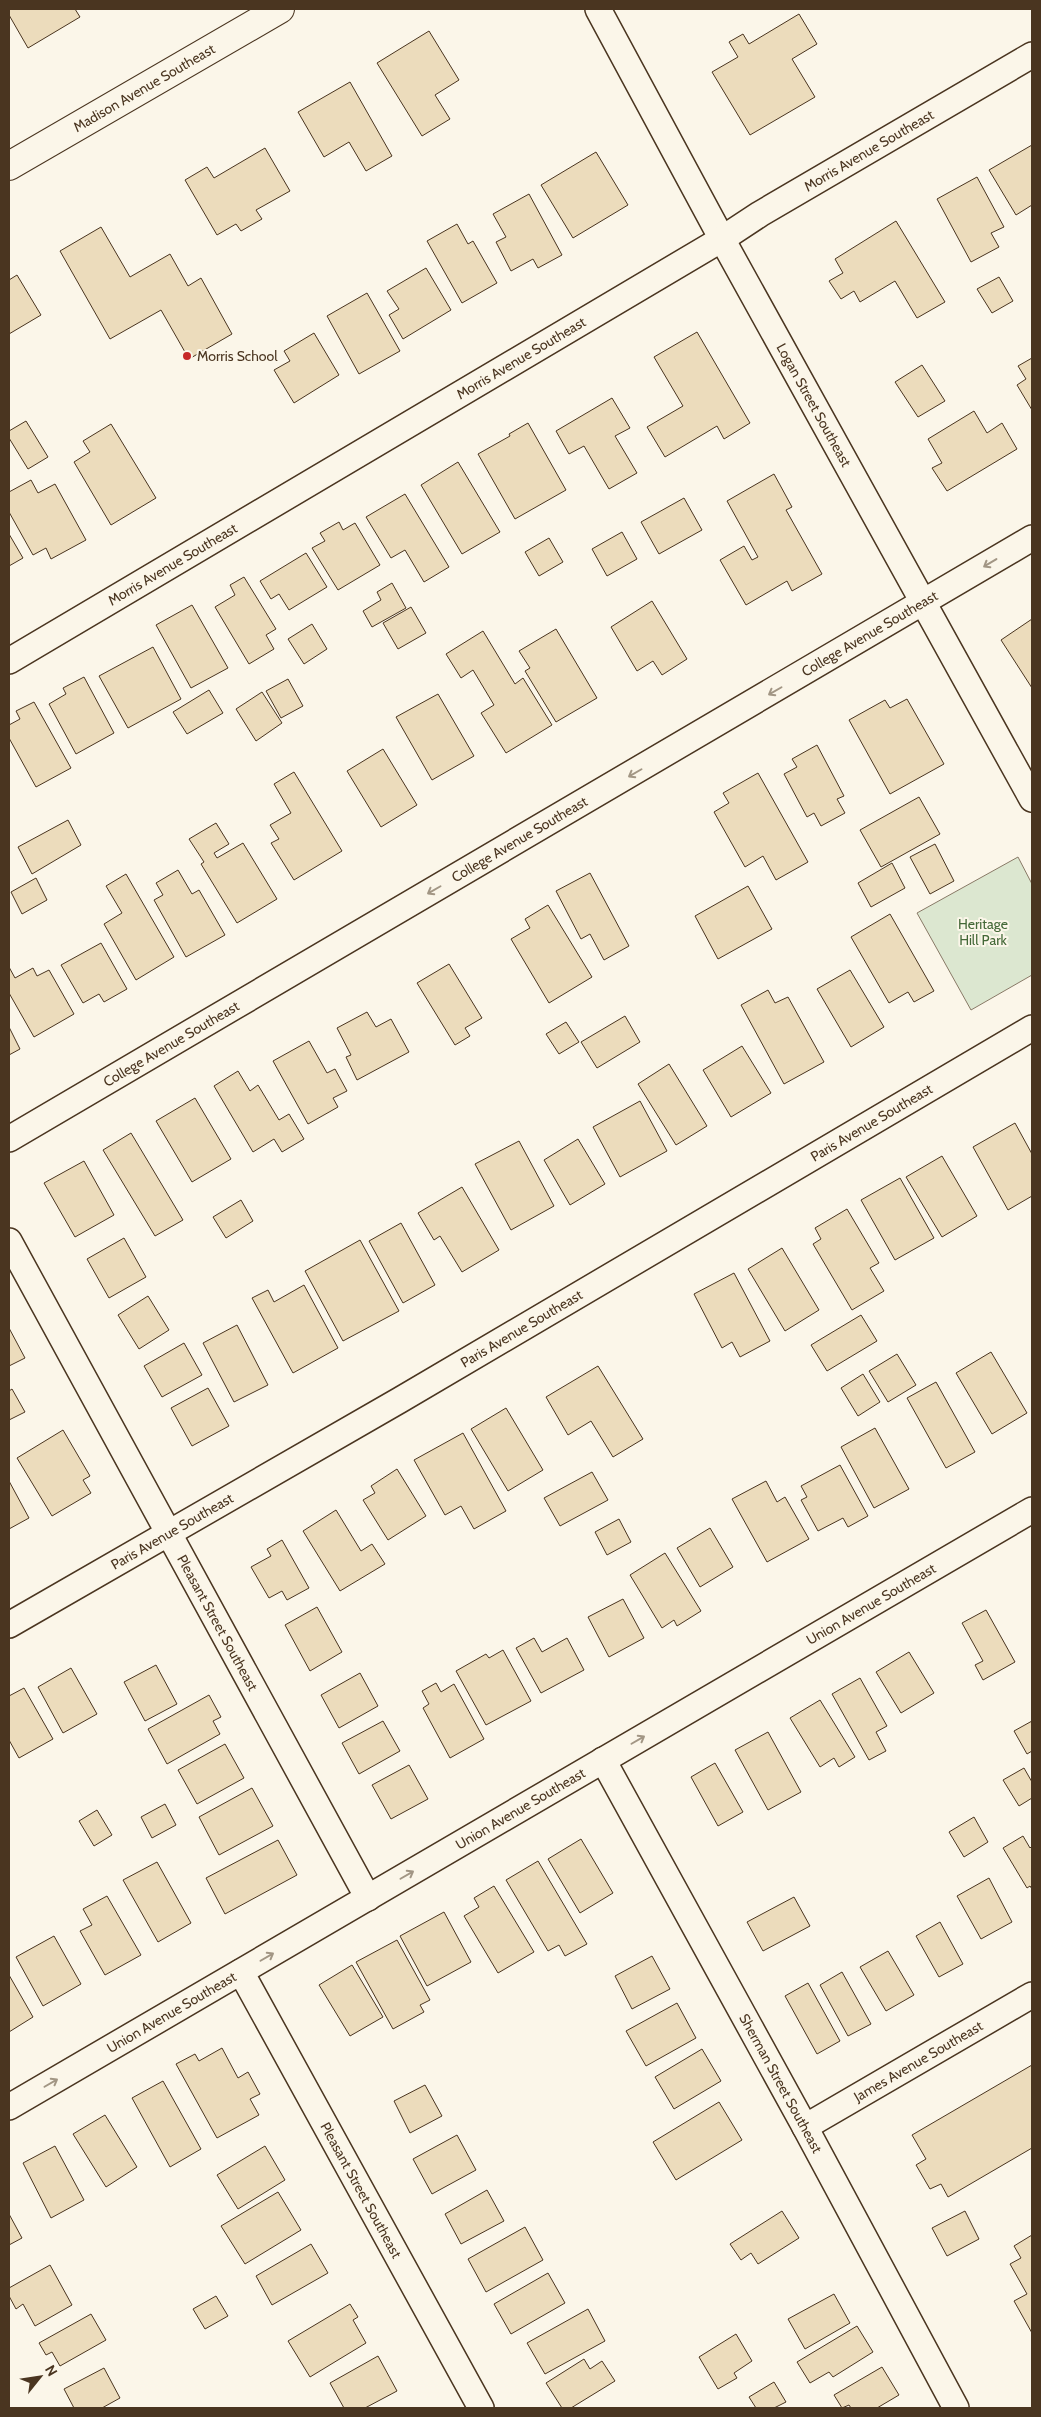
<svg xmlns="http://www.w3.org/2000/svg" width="1041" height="2417" font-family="Cabin,sans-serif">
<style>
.green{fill:#dce7d0;stroke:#887966}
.building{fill:#ecdcbc;stroke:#4a3520}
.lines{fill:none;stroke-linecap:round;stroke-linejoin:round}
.street-casing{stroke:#4a3520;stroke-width:28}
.secondary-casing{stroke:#4a3520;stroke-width:30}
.street{stroke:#fbf6e9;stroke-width:25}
.secondary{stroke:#fbf6e9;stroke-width:28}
.oneway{stroke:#a29684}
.poi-dot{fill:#c62828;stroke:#fbf6e9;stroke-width:2}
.labels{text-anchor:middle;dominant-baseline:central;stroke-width:4;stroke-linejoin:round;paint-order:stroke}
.street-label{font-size:14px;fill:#4a3520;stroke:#fbf6e9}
.poi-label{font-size:14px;fill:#4a3520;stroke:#fbf6e9;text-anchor:start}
.park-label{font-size:14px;fill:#436837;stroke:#fbf6e9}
</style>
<rect width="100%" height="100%" fill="#fbf6e9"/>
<!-- green -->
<path class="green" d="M1018,857L1032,884V975L971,1010L917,913Z"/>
<!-- building -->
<path class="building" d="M9,9H75L80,17L28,48L9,15Z
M799,14L817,44L792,59L815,97L750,135L712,72L738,57L729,42L743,34L749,44Z
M429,31L459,80L435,95L450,119L422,136L377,63Z
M350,82L392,156L366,171L349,142L324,157L298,112Z
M1032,145V205L1016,215L989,170Z
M265,148L290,191L256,210L262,219L241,231L236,224L217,235L185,180L207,167L214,178Z
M596,152L628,205L573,238L541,185Z
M977,177L1004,227L991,233L999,247L971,262L937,199Z
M529,194L562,255L538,268L533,259L511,271L496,242L506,237L493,214Z
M896,221L945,302L917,318L895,281L860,302L854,291L841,299L829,281L843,273L835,259Z
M457,224L468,244L473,241L497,283L462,303L427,241Z
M101,227L130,277L170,254L188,286L201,278L232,334L189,359L161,310L110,339L60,251Z
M426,268L451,310L403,339L389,315L399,309L387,291Z
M17,275L41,315L9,334V280Z
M999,277L1013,301L992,313L977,289Z
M367,293L400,351L359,374L327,316Z
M697,332L750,423L724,439L717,426L665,457L647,427L683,406L654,357Z
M314,333L339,375L294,403L274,370L290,361L284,351Z
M1032,358V410L1017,385L1026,379L1018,366Z
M922,365L945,401L918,417L895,382Z
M612,398L630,428L615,436L637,473L609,489L584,446L569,454L556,431Z
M974,411L987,433L1002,423L1017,449L947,491L932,468L942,463L928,439Z
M26,421L48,457L28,469L9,438V431Z
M528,423L566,490L515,519L478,454L510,436L509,434Z
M111,424L156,498L111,525L74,462L90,452L83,441Z
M458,462L500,532L462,554L421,485Z
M774,474L792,507L786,510L822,574L792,591L787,581L746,605L720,560L744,546L752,560L758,557L727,501Z
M31,480L38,493L55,484L86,540L51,559L46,548L33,555L9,512V492Z
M405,494L449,567L424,582L405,550L391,558L366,517Z
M684,498L702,530L659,554L641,522Z
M339,522L343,530L355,523L380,565L338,590L312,548L325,541L320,533Z
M622,532L637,559L607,576L592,549Z
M9,534L23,558L9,566Z
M549,538L563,562L539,576L525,552Z
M306,553L327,587L289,610L279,594L271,599L260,581Z
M244,577L276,629L266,635L274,649L249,664L215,607L235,595L230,585Z
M392,583L406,608L372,627L363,611L381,600L377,592Z
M652,601L687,659L662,675L653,661L637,671L611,627Z
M192,605L228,668L191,688L156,625Z
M411,607L426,633L398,649L383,623Z
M1032,619V688L1001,640Z
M312,624L327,649L304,664L288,639Z
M556,629L597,698L556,722L525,671L530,668L519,651Z
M483,631L515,684L523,678L552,725L506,753L481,713L494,705L473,670L461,678L446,654Z
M153,647L181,699L128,728L99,676Z
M84,677L114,733L76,754L49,704L66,694L63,688Z
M288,679L303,706L281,718L266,691Z
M209,690L223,713L187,734L173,712Z
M262,692L282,723L256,741L236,709Z
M438,694L474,756L432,780L396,717Z
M907,699L944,764L890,794L849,720L885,700L890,708Z
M34,702L71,768L36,787L9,738V725L20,719L16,711Z
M817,745L844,796L837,799L845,813L821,826L814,813L807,817L784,774L797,767L792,759Z
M383,749L417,805L381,827L347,771Z
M294,772L342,851L294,880L271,843L279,839L270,825L291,813L274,784Z
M758,773L808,862L776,880L763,856L745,867L714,812L729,803L723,793Z
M919,797L940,834L881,867L860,830Z
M68,820L81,845L32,874L18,847Z
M216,823L229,844L214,853L217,858L243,843L277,899L237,923L201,864L204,862L189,839Z
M935,844L954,881L930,894L910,857Z
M892,863L905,888L871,907L858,883Z
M178,870L192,894L199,890L225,935L186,957L154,900L163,895L156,883Z
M590,873L629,946L604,960L590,934L581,939L556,891Z
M126,874L174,957L136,980L104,924L122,913L106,886Z
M36,878L47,900L22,914L11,892Z
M748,886L772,929L718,959L695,916Z
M548,905L592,977L549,1003L511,939L530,928L525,919Z
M890,914L934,991L914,1002L908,992L889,1003L851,937Z
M101,943L127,989L104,1002L99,994L83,1003L61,965Z
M449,964L482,1018L465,1028L470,1036L455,1045L417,983Z
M9,967L15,978L33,968L37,976L49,970L74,1014L34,1037L9,993Z
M850,970L884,1027L851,1047L817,989Z
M768,990L775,1003L788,997L824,1062L784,1084L741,1005Z
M367,1012L376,1027L391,1019L409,1052L357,1080L346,1057L351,1055L337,1028Z
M625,1016L640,1042L597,1068L581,1042Z
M566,1022L579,1042L559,1054L546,1034Z
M9,1027L20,1049L9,1055Z
M309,1041L327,1073L335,1069L347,1091L333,1098L338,1107L308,1124L273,1061Z
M742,1046L771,1093L731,1117L703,1070Z
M669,1064L707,1126L676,1145L638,1084Z
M238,1071L250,1091L258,1085L279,1120L289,1114L304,1139L282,1152L274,1139L253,1152L214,1086Z
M195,1098L231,1159L192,1182L156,1121Z
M640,1101L667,1151L620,1177L593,1127Z
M1015,1123L1032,1154V1196L1008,1210L973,1147Z
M131,1133L183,1220L155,1236L103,1150Z
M578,1139L605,1184L570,1205L544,1160Z
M519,1141L554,1206L511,1230L475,1164Z
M942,1156L977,1216L942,1237L906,1177Z
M84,1161L114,1215L75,1237L44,1183Z
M900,1178L934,1238L895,1260L861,1200Z
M462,1187L499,1250L462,1272L440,1236L434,1240L418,1213Z
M241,1200L253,1221L226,1238L213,1217Z
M847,1209L879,1263L870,1268L884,1291L852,1310L813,1244L821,1239L815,1228Z
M401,1223L435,1285L403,1303L369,1241Z
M124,1238L146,1277L109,1298L87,1259Z
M360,1240L399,1311L343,1341L305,1271Z
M782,1248L819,1310L785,1331L748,1269Z
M734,1273L770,1341L740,1357L732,1342L722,1348L694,1294Z
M304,1285L338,1348L293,1373L252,1298L268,1290L274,1302Z
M148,1296L169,1330L139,1349L118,1315Z
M861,1315L877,1341L827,1371L811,1345Z
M237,1325L268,1385L234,1402L203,1343Z
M9,1328L25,1358L9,1366Z
M184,1343L202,1375L162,1397L144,1366Z
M991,1352L1027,1413L992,1434L956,1373Z
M897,1354L916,1385L888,1402L869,1371Z
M598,1366L643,1439L613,1457L591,1421L568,1435L546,1397Z
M863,1374L880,1402L858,1416L841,1388Z
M936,1382L975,1452L946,1468L907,1398Z
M208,1388L229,1426L192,1446L171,1408Z
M12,1389L25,1412L9,1420V1391Z
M506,1408L543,1470L508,1491L471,1429Z
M875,1428L909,1489L874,1508L841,1447Z
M63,1430L90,1476L83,1480L91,1493L52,1516L17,1458Z
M463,1433L506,1511L474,1529L461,1506L445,1515L414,1460Z
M840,1465L868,1516L848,1527L843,1518L818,1531L801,1500L807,1497L801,1486Z
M397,1469L426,1516L388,1540L363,1500L375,1493L371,1486Z
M592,1472L608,1500L560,1526L544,1498Z
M9,1481L29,1518L9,1529Z
M766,1481L777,1502L785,1497L809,1539L767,1562L732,1499Z
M336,1510L361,1551L372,1544L385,1564L340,1591L303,1531Z
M619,1519L631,1542L607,1555L595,1532Z
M710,1528L733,1567L700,1587L677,1548Z
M282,1540L309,1588L287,1600L282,1591L269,1598L251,1567L271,1556L267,1549Z
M665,1553L701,1611L677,1626L674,1620L662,1628L630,1575Z
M623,1599L644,1638L609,1657L588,1617Z
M317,1607L342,1652L310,1671L285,1625Z
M986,1610L1015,1662L983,1680L975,1665L983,1661L962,1623Z
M534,1638L542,1652L567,1638L584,1670L541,1693L516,1648Z
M503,1650L531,1701L486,1725L456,1671L486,1654L489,1658Z
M909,1652L934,1693L901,1713L876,1672Z
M156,1665L177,1704L145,1721L124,1682Z
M71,1668L97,1714L63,1733L38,1687Z
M360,1673L378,1706L339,1728L321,1695Z
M860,1678L887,1726L876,1732L886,1751L869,1760L832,1694Z
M436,1683L441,1692L454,1684L484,1739L450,1758L423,1708L429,1704L422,1691Z
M24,1688L53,1739L19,1758L9,1740V1696Z
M209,1695L221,1717L213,1721L220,1734L167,1764L148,1729Z
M820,1700L855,1757L839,1767L834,1758L820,1767L790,1718Z
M383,1721L400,1751L359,1774L342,1743Z
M1032,1721V1751L1027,1754L1014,1731Z
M768,1732L801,1792L768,1810L735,1750Z
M225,1744L244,1778L197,1804L178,1770Z
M715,1763L743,1812L718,1826L691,1777Z
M409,1765L428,1799L391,1819L372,1785Z
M1024,1768L1032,1782V1798L1019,1806L1003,1780Z
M252,1788L273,1826L219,1855L199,1817Z
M165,1804L176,1825L152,1838L141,1817Z
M97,1810L112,1835L94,1846L79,1821Z
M974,1817L988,1842L964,1857L949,1832Z
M1023,1836L1030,1848L1032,1846V1889L1030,1886L1027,1888L1003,1848Z
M581,1839L613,1893L580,1913L548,1859Z
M278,1840L297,1875L225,1914L206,1878Z
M538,1861L587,1944L565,1956L559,1945L548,1951L506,1880Z
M157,1862L191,1923L158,1942L123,1880Z
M989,1878L1012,1922L981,1939L957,1896Z
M494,1886L534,1952L498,1973L464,1916L479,1907L474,1898Z
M107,1896L141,1955L105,1975L80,1931L92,1925L83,1909Z
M794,1897L810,1926L763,1951L747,1922Z
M444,1912L471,1962L427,1986L400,1936Z
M940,1922L963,1964L939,1977L916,1936Z
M54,1936L81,1984L43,2006L16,1957Z
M397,1940L430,2000L420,2005L424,2012L393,2029L356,1962Z
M888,1951L914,1995L886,2011L860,1967Z
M652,1956L670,1989L632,2009L615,1976Z
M352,1965L383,2017L350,2036L319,1985Z
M842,1972L871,2024L848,2036L820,1985Z
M9,1975L33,2017L9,2032Z
M808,1983L840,2041L817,2054L785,1996Z
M677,2003L696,2038L646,2066L626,2031Z
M222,2048L238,2078L248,2072L260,2094L250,2099L259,2115L217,2138L176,2064L195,2054L199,2061Z
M702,2049L721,2081L674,2109L655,2077Z
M1032,2065V2148L948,2197L941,2184L930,2189L916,2165L926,2159L912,2135Z
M163,2081L201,2149L170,2167L132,2098Z
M425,2085L442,2116L410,2133L394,2101Z
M719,2102L742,2140L676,2180L653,2142Z
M105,2115L137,2167L106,2187L73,2134Z
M457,2135L476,2170L432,2194L413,2159Z
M55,2146L84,2200L51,2218L23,2163Z
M265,2146L285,2180L238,2209L217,2175Z
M487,2190L504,2221L461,2244L445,2214Z
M278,2192L301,2230L245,2264L221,2226Z
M782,2211L799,2238L758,2264L751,2253L741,2260L730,2244Z
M965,2211L979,2239L947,2256L932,2228Z
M9,2214L22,2238L9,2245Z
M525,2227L543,2260L486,2292L468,2259Z
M1032,2235V2333L1014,2301L1027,2294L1010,2264L1021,2258L1014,2246Z
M311,2244L328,2273L272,2305L256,2276Z
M50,2265L72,2305L35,2326L23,2304L16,2309L9,2296V2288Z
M548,2273L565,2303L511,2334L494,2304Z
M834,2294L850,2323L805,2349L788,2319Z
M216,2296L228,2316L205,2329L193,2309Z
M350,2304L358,2317L353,2320L366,2343L310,2377L288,2341Z
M588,2309L605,2341L545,2374L527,2343Z
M91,2314L106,2340L60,2366L52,2352L46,2355L39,2343Z
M857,2326L873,2352L833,2377L829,2372L810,2383L797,2362Z
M736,2334L752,2361L734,2373L737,2378L718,2389L699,2357Z
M378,2356L397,2391L365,2408H344L330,2383Z
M584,2359L590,2369L602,2361L615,2381L571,2408H562L546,2383Z
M882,2367L899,2395L877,2408H851L849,2405L842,2408L834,2395Z
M104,2368L120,2398L102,2408H74L64,2389Z
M774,2382L786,2402L774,2408H756L749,2397Z"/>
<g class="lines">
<defs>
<g id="street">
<path id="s1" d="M598,9L722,239L1032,799"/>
<path id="s2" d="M9,661L722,239L760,214L1032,55"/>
<path id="s3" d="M9,1139L1032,538"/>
<path id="s4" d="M9,1241L368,1898"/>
<path id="s5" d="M9,1625L400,1400L1032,1028"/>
<path id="s6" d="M603,1760L805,2127L956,2408"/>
<path id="s7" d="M241,1972L481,2408"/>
<path id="s8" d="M9,2107L1032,1510"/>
<path id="s9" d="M805,2127L1032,1995"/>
</g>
<g id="secondary">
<path id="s10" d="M9,166L280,9"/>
</g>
</defs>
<!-- street casing -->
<use href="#street" class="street-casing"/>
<!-- secondary casing -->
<use href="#secondary" class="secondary-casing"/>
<!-- street -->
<use href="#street" class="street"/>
<!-- secondary -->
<use href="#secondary" class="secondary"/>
</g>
<!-- one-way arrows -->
<defs><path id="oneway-shaft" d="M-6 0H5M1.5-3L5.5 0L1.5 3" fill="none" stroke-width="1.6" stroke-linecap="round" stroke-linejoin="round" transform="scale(1.25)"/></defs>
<g class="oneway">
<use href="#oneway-shaft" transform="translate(990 563) rotate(149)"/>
<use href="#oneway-shaft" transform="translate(775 691) rotate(150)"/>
<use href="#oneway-shaft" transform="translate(635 773) rotate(150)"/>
<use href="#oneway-shaft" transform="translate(434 890) rotate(150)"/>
<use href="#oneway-shaft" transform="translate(638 1740) rotate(-30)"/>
<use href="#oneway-shaft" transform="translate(407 1875) rotate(-30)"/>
<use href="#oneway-shaft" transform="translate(267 1957) rotate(-30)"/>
<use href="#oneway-shaft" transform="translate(51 2083) rotate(-30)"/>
</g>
<!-- markers -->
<circle class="poi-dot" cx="187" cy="356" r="5"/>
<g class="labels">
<!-- street labels -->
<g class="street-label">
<text stroke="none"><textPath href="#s10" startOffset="156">Madison Avenue Southeast</textPath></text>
<text stroke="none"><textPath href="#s2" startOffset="1000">Morris Avenue Southeast</textPath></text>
<text stroke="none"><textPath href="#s2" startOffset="595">Morris Avenue Southeast</textPath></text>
<text stroke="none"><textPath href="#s1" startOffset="451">Logan Street Southeast</textPath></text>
<text stroke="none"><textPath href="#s2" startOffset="190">Morris Avenue Southeast</textPath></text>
<text stroke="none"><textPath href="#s3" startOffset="998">College Avenue Southeast</textPath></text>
<text stroke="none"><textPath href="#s3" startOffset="592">College Avenue Southeast</textPath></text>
<text stroke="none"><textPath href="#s3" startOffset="188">College Avenue Southeast</textPath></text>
<text stroke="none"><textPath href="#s5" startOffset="998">Paris Avenue Southeast</textPath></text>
<text stroke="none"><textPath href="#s5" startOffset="592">Paris Avenue Southeast</textPath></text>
<text stroke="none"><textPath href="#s5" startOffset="188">Paris Avenue Southeast</textPath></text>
<text stroke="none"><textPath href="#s8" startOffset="998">Union Avenue Southeast</textPath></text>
<text stroke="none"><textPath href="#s4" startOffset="435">Pleasant Street Southeast</textPath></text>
<text stroke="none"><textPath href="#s8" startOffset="592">Union Avenue Southeast</textPath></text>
<text stroke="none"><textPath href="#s8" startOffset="188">Union Avenue Southeast</textPath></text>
<text stroke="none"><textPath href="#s9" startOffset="131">James Avenue Southeast</textPath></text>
<text stroke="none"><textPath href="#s6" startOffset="369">Sherman Street Southeast</textPath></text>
<text stroke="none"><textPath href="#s7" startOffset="249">Pleasant Street Southeast</textPath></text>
</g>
<!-- poi labels -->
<g class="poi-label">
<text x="197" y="356">Morris School</text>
</g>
<!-- park labels -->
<g class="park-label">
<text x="983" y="924">Heritage<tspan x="983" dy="16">Hill Park</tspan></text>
</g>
</g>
<!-- border -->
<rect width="1041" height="2417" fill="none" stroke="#4a3520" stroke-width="20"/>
<!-- north arrow -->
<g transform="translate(40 2377) rotate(60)" stroke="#fbf6e9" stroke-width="4" paint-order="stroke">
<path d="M0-4L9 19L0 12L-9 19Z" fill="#4a3520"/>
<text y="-8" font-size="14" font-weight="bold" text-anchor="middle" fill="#4a3520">N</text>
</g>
</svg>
